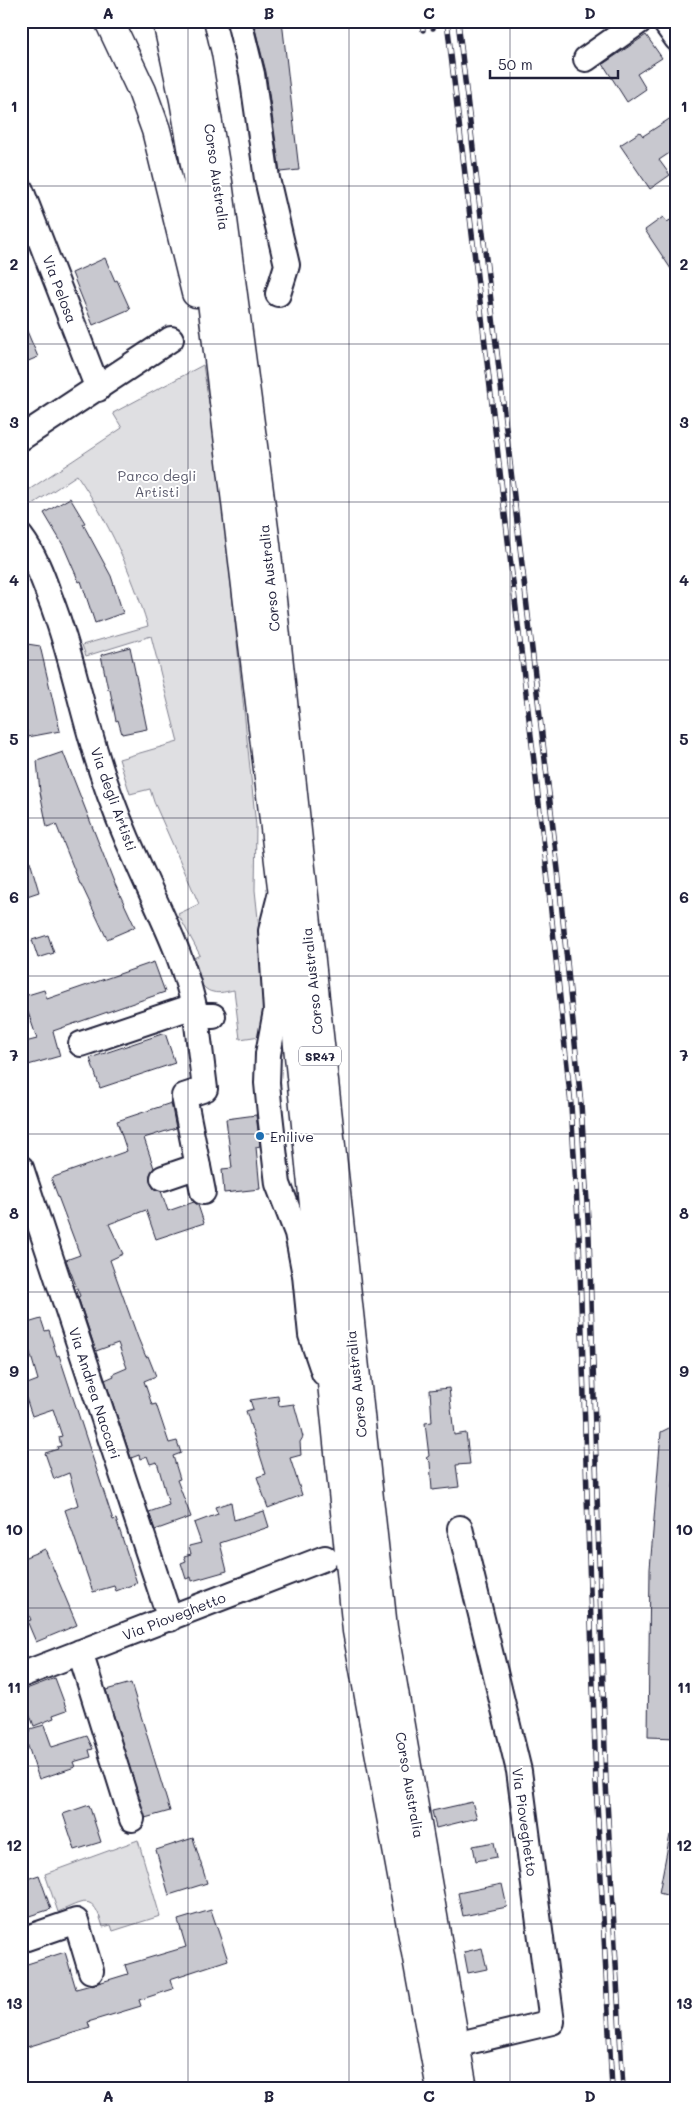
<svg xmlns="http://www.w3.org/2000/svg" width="698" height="2110" font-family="Mali,sans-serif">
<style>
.green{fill:#dfdfe2;stroke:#80808e}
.building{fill:#c8c8cf;stroke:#22223b}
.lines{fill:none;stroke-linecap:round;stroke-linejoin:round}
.minor-casing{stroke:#22223b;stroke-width:28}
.highway-casing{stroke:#22223b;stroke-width:31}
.minor{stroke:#fff;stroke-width:24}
.highway{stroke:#fff;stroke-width:28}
.rail-casing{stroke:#22223b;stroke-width:5.5}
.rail{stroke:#fff;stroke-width:4;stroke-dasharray:11;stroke-linecap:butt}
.grid{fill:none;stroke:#22223b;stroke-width:1;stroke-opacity:0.55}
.poi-dot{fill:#1f6fb2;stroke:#fff;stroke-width:2}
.labels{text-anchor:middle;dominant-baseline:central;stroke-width:4;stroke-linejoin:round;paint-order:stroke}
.shield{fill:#fff;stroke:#646476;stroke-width:1}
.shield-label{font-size:12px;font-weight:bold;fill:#22223b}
.street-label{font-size:14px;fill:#22223b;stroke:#fff}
.park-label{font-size:14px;fill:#5b5b6d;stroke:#fff}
.poi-label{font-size:14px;fill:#22223b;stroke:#fff;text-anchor:start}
.neatline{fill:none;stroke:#22223b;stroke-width:2}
.grid-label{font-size:16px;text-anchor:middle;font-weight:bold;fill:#22223b}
</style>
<rect width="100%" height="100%" fill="#fff"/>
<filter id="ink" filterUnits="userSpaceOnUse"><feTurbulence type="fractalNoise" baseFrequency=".02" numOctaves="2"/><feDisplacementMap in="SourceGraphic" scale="10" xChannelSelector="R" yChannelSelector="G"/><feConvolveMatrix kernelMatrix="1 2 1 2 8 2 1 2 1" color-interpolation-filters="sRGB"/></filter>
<g filter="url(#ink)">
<!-- green -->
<path class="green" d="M203,365L218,459L256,826L255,890L266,995L260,1036L240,1039L234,990C228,991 219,994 213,992C200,990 195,971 189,960L200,955L178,914L199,904L154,802L150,789L130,794L119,759L178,742L151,636L86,656L82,645L148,626C131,571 109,522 77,475L27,508L21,500V495L122,428L113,413Z
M138,1840L160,1916L113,1931L111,1925L103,1927C93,1892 84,1901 58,1912L45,1874Z"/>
<!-- building -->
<path class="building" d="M253,21H282L299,170L280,172L266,72Z
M646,35L662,58L637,74L646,89L627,102L603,64Z
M677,114V148L659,160L670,175L650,189L620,145L640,132L643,136Z
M677,216V278L645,230L663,217L667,222Z
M105,258L115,281L117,280L130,309L93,325L72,273Z
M21,317L38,357L21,364Z
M70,498L85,523L83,524L111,576L123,613L95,623L81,581L79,582L63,545L44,513Z
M21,643L40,646L60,731L28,737L21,703Z
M130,647L147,729L122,734L118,720L116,721L110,690L108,689L101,655Z
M63,752L114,882L135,927L107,939L81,884H80L56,824L47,827L40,792L37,761Z
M21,844H25L39,892L21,898Z
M48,935L54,953L38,958L32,940Z
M154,962L165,992L53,1031L60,1056L21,1067V1043L37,1039L28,1012L21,1014V997L44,990L47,999Z
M165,1033L175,1063L100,1088L90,1058Z
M171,1103L176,1128L144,1138L154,1168L150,1175V1182L154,1189L161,1191L168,1211L194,1202L198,1205L204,1223L156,1239L146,1210L109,1224L123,1254L110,1260L138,1338L146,1357L148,1356L156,1376L144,1381L152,1405L156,1404L169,1443L177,1441L181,1453L173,1456L180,1479L177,1480L191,1517L155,1530L149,1512L169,1505L163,1483L157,1462L150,1464L147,1456L140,1459L139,1455L131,1458L105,1380L114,1376L113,1374L127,1368L118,1343L96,1351L78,1297L80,1296L66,1260L80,1255L51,1178L127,1151L117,1121Z
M256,1115L260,1146L256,1147L260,1189L224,1193L222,1169L232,1168L226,1119Z
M41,1319L45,1331L49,1330L57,1356L59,1355L113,1520L116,1519L137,1583L116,1591L114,1586L93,1592L65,1510L78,1505L69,1473L54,1479L45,1453L58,1449L57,1447L61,1446L59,1437L62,1436L53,1409L32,1416L22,1386L38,1380L29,1349L21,1351V1325Z
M449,1388L454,1435L466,1433L470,1464L456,1465L459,1487L432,1490L430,1462L426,1458L429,1456L425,1423L432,1422L430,1390Z
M278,1396L279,1406L294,1404L299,1422L303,1437L300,1442L301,1455L290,1458L302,1495L268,1508L257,1477L266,1474L246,1411L253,1409L250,1400Z
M677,1424L673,1488L677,1489V1738L648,1737L650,1569L661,1432Z
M231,1502L234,1520L264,1511L269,1527L220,1543L227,1571L192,1581L191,1577L186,1579L181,1563L186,1561L184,1556L191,1554L189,1546L201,1543L194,1523L218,1514L215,1507Z
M45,1549L77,1625L36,1642L27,1621L31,1620L21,1596V1559Z
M55,1678L67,1710L53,1715L54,1718L34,1726L21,1691Z
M131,1683L170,1811L145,1818L106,1690Z
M44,1725L52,1747L87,1736L93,1749L89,1750L91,1757L73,1762L75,1767L39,1779L24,1734L31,1732L30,1729Z
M472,1802L477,1818L436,1828L432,1811Z
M89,1805L101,1842L75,1850L63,1814Z
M670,1835L677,1836V1898L659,1893Z
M193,1838L207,1883L169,1895L156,1850Z
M494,1842L497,1857L476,1861L473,1846Z
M39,1875L51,1909L26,1917L21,1904V1881Z
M502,1884L507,1907L463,1916L458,1893Z
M211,1910L228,1960L170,1979L173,1989L139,2000L141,2006L88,2022L90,2028L27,2047L21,2027V1966L65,1952L76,1989L95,1984L128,1974L125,1965L186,1947L178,1920Z
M482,1948L487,1969L468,1973L464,1952Z"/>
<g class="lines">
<defs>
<path id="minor" d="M239,21L252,74L267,179L287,265L278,294
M664,21L677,39
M586,59L640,21
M21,190L98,389
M21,438L171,339
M21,537C34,554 42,575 49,595C72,653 82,714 102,773C112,803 124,833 137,861C160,914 185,958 196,1016H213
M280,896L271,931L276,1011L268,1054L267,1083L270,1114L278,1184L297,1233L305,1275L311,1335L324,1373
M196,1016L205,1089L184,1096L203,1192
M81,1044L194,1006
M21,1168L170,1619
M163,1178L198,1166
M80,1652L132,1819
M21,1675L325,1558
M21,1940L76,1921L91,1971
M455,2045L552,2022L519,1771L460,1528"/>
<path id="highway" d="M109,21L142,91L156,130L196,293
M167,21L184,100L197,176L282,887L357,1631L441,2089
M188,21L197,58L218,182L266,544L383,1628L463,2089"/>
</defs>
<!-- minor casing -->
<use href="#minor" class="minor-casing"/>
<!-- highway casing -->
<use href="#highway" class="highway-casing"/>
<!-- minor -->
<use href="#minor" class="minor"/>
<!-- highway -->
<use href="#highway" class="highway"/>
<defs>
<path id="rail" d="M422,21L423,30
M432,21L433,28
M447,21L547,872L571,1105L579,1237L596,1783L612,2089
M458,21L558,870L581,1104L589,1236L606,1783L623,2089"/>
</defs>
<!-- rail casing -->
<use href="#rail" class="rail-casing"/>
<!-- rail -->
<use href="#rail" class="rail"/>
</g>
</g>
<!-- grid -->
<path class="grid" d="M188,21V2089M349,21V2089M510,21V2089M21,186H677M21,344H677M21,502H677M21,660H677M21,818H677M21,976H677M21,1134H677M21,1292H677M21,1450H677M21,1608H677M21,1766H677M21,1924H677"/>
<!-- markers -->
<circle class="poi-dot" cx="260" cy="1136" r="5"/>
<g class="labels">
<!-- shield labels -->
<rect class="shield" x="299" y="1046.5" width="42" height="19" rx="4"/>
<g class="shield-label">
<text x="320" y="1056">SR47</text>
</g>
<!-- street labels -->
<g class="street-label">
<text transform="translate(217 177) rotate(82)">Corso Australia</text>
<text transform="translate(60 289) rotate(69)">Via Pelosa</text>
<text transform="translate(269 578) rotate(-96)">Corso Australia</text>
<text transform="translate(114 799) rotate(70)">Via degli Artisti</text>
<text transform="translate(312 981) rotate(-96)">Corso Australia</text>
<text transform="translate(356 1384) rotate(-96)">Corso Australia</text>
<text transform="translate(95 1393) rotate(72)">Via Andrea Naccari</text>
<text transform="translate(174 1616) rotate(-21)">Via Pioveghetto</text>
<text transform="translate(410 1785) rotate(80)">Corso Australia</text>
<text transform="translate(525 1822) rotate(82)">Via Pioveghetto</text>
</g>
<!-- park labels -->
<g class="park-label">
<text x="157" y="475">Parco degli<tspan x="157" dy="16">Artisti</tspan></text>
</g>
<!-- poi labels -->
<g class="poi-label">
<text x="270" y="1136">Enilive</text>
</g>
</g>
<!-- margin -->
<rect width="698" height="2110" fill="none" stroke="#fff" stroke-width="55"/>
<!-- scale -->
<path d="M490 70v8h128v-8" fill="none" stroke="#22223b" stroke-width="2.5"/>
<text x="498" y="70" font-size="15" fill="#22223b" stroke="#ffffff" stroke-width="4" paint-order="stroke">50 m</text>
<rect x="28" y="28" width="642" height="2054" class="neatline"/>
<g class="grid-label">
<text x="108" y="19">A</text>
<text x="269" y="19">B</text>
<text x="429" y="19">C</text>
<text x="590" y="19">D</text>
<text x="14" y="112">1</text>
<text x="684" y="112">1</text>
<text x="14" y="270">2</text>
<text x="684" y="270">2</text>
<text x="14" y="428">3</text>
<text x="684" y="428">3</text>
<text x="14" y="586">4</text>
<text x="684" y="586">4</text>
<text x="14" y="745">5</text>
<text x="684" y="745">5</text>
<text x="14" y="903">6</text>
<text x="684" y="903">6</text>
<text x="14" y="1061">7</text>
<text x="684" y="1061">7</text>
<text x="14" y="1219">8</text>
<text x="684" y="1219">8</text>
<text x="14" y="1377">9</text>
<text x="684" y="1377">9</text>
<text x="14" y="1535">10</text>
<text x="684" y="1535">10</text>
<text x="14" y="1693">11</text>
<text x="684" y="1693">11</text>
<text x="14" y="1851">12</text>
<text x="684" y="1851">12</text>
<text x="14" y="2009">13</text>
<text x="684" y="2009">13</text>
<text x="108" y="2102">A</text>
<text x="269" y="2102">B</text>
<text x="429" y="2102">C</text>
<text x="590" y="2102">D</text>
</g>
</svg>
